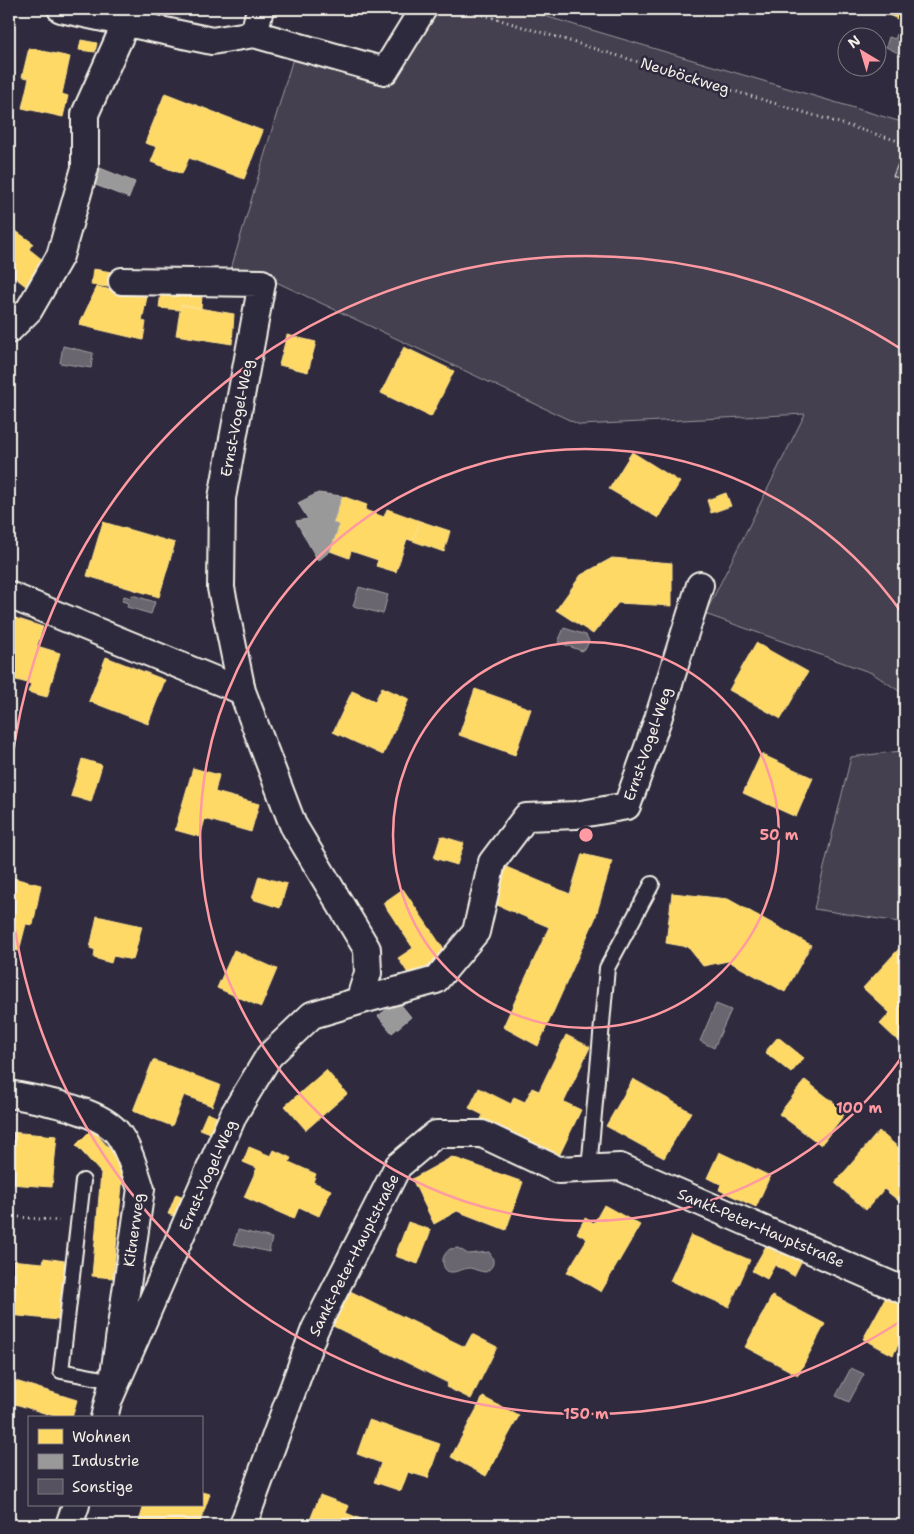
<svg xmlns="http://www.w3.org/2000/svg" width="914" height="1534" font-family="'Shantell Sans',sans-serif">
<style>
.green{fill:#454050;stroke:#9c989c}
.water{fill:#6a6670;stroke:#a19ea0}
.homes{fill:#ffd966;stroke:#fce08d}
.industry{fill:#999;stroke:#b4b3b1}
.building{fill:#56525f;stroke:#f4f1e8}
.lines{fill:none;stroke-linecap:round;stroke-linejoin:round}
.service-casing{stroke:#f4f1e8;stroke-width:18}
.minor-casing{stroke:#f4f1e8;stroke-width:30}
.path{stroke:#f4f1e8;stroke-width:3;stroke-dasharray:1 4;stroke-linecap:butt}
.service{stroke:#2f2a3d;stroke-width:14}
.minor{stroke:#2f2a3d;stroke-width:26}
.ring{fill:none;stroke:#ff9aa2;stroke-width:2.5}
.labels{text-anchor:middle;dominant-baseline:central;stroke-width:5;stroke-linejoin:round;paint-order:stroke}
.street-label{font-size:15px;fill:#f4f1e8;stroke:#2f2a3d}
.centre{fill:#ff9aa2;stroke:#2f2a3d;stroke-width:2.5}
.ring-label{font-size:15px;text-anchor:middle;font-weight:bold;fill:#ff9aa2;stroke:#2f2a3d;stroke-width:5;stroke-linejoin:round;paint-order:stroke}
</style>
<rect width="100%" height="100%" fill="#2f2a3d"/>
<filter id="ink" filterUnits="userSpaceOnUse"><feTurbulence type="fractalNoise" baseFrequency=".02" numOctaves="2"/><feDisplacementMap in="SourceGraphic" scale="10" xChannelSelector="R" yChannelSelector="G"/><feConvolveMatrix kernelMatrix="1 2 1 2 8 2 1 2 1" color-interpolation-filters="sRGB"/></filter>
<g filter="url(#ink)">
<!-- green -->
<path class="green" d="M425,9H521L905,123V695L872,673L705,614L805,414L580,425L274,281L231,269L293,58L388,80Z
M905,740V916L899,922L814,909L851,757L901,751Z"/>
<!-- water -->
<path class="water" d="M900,27L905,29V51L900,54L886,47L889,37L895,39Z
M63,346L93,353L91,368L60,363Z
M359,587L388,595L383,614L353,606Z
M132,595L155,602L151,614L127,607L128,603L122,601L124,596L131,598Z
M564,628L586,635L589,641L586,648L582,651L558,642Z
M716,1004L731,1010L714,1048L700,1041Z
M238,1230L272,1238L269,1252L234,1244Z
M458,1248L468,1254L489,1252C495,1260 495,1266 486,1272C480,1272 475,1269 470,1268C461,1268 446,1280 443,1263C442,1257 446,1252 450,1249Z
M851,1368L864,1374L849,1402L836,1396Z"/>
<!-- homes -->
<path class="homes" d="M874,9H905V22Z
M81,40L97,43L95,52L79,50Z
M29,48L70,57L62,94L68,96L63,117L22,108L29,78L22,77Z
M165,93L263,131L244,179L189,158L182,174L151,162L157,147L145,143Z
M13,229L33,243L29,249L49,265L31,290L9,273V234Z
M93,269L119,273L117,288L91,285Z
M97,287L147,297L142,321L146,322L143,340L79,325Z
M161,292L202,296L201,309L181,305L180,310L159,308Z
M181,305L234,314L232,344L176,335Z
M287,335L316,342L308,372L279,365Z
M404,347L454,371L431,417L381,393Z
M632,452L680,482L658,518L609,489Z
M726,493L731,506L711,513L707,500Z
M342,496L367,505L365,510L384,517L387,509L420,521L413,541L407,539L396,572L376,566L378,560L351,551L349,558L330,551L339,525L333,523Z
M420,521L450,531L444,552L413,541Z
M103,522L175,543L159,597L87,576Z
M612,558L672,563V606L618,603L593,634L556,610L581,575Z
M9,616L43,627L37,646L60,653L47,697L28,692L31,684L9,678Z
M756,643L808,672L781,719L729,690Z
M106,657L165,680L148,724L89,701Z
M382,687L409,699L383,755L333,732L352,691L375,701Z
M475,689L531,709L515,755L459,735Z
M761,754L813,778L796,817L743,793Z
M82,759L102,765L91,802L71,796Z
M193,768L219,775L215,792L259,804L251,832L205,819L200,837L175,830Z
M441,836L464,843L457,865L434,858Z
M582,854L612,861L595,919L538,1046L503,1027L549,927L490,902L499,864L570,894Z
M259,876L287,884L280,908L252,899Z
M9,877L41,885L33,925L26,924L19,951L9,949Z
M403,889L449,957L413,981L398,958L413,948L383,903Z
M672,893L728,899L811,945L785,992L728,961L703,966L688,947L666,943Z
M97,916L142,926L133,960L113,956L111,963L94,958L95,950L90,948Z
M905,942V1033L898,1041L880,1024L890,1013L863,988Z
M234,950L277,969L261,1007L217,988Z
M566,1035L590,1047L564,1102L581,1110L559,1156L481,1119L483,1115L469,1108L479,1088L511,1104L514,1097L525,1102L532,1088L539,1091Z
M778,1037L804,1058L791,1073L765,1052Z
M153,1060L220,1085L212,1106L184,1095L172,1126L133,1111Z
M326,1070L347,1094L306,1130L285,1106Z
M633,1079L691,1112L664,1158L606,1126Z
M805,1080L846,1112L821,1145L779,1114Z
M207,1113L219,1118L213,1134L200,1129Z
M92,1129L124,1165L113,1278L92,1276L101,1173L76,1145Z
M879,1131L905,1153V1196L900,1202L884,1189L866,1210L835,1183Z
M9,1132L57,1136L52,1187L9,1184Z
M249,1147L271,1156L274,1150L291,1158L289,1162L316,1174L313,1182L331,1190L319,1216L299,1207L294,1219L244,1197L257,1168L243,1162Z
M719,1152L770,1176L756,1207L719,1190L721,1184L707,1178Z
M452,1157L523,1182L506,1230L457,1211L434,1224L412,1179Z
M176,1194L192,1200L184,1220L168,1214Z
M604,1205L640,1225L601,1292L567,1272L587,1239L577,1233L585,1218L594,1223Z
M408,1222L431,1230L418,1264L395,1256Z
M691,1235L750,1260L729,1307L670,1281Z
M766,1246L781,1254L767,1279L752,1271Z
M783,1250L802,1260L794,1276L775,1265Z
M44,1258L65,1261L58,1320L9,1315V1260L43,1263Z
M348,1290L465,1347L472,1334L497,1347L471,1399L446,1387L448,1383L331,1325Z
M772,1296L825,1324L798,1375L745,1347Z
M886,1297L905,1308V1332L893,1355L863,1339Z
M9,1379L77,1400L72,1418H60L9,1402Z
M483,1397L519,1416L486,1476L451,1457Z
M369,1420L440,1444L428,1478L408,1472L401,1491L374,1482L381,1463L357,1454Z
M201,1492L210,1494L199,1525H138L144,1505H201Z
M320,1495L349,1506L346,1513L376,1525H308Z"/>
<!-- industry -->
<path class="industry" d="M100,168L135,182L129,198L93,184Z
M318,493L342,496L333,523L339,525L330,551L318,561L296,521L308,519L298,503Z
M398,1001L411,1017L392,1033L378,1016Z"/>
<!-- building -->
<path class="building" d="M900,159L905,162V181L893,176Z"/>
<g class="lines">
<defs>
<path id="service" d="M589,1169L607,968L652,884
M83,1181L61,1371L113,1381"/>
<path id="minor" d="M61,9L212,41L254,34L260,9
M254,34L385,71L423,9
M9,330L29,310L60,256L85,168V114L126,23
M9,595L242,691
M359,1001L436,980L476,932L492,862L526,817L576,815L627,806L658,719L700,585
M9,1094C38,1100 101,1109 119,1135C130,1151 135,1171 141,1189L113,1381L104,1418
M110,1397L234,1114L269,1056L312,1015L359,1001L368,973L367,949L293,825L242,691L221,588L222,498L262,283L122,281
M69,1525L76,1505
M243,1525L315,1329L398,1166L436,1134H482L558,1170L620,1167L905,1291"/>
</defs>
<!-- service casing -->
<use href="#service" class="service-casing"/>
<!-- minor casing -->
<use href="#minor" class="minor-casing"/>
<!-- path -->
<path class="path" d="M464,9L905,143
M9,1216L59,1221"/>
<!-- service -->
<use href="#service" class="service"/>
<!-- minor -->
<use href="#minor" class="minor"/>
</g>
</g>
<!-- distance rings -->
<g class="ring">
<circle cx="586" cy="835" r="193"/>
<path d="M904 1054A386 386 0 1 1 904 616"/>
<path d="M901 1321A579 579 0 0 1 9 880M9 790A579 579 0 0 1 901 349"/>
</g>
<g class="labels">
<!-- street labels -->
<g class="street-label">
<text transform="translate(685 76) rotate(17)">Neuböckweg</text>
<text transform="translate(237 418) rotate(-79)">Ernst-Vogel-Weg</text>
<text transform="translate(648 744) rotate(-71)">Ernst-Vogel-Weg</text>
<text transform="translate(208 1175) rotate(-66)">Ernst-Vogel-Weg</text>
<text transform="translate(761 1228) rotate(23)">Sankt-Peter-Hauptstraße</text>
<text transform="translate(134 1230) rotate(-82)">Kitnerweg</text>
<text transform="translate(354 1255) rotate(-63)">Sankt-Peter-Hauptstraße</text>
</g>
</g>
<circle cx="586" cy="835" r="8" class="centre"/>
<g class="ring-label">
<text x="779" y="840">50 m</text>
<text x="859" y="1113">100 m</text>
<text x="586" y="1419">150 m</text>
</g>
<!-- margin -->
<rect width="914" height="1534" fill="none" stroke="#2f2a3d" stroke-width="30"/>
<rect x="15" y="15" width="884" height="1504" fill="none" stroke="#f4f1e8" stroke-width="2" filter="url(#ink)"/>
<!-- legend -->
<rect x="28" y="1416" width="175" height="90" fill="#2f2a3d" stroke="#7e7a81"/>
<rect x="38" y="1429" width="25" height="15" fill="#ffd966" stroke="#7e7a81"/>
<text x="72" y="1442" font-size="15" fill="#f4f1e8">Wohnen</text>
<rect x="38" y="1454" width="25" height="15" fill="#999999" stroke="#7e7a81"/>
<text x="72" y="1466" font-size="15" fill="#f4f1e8">Industrie</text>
<rect x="38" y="1479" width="25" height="15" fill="#56525f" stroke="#7e7a81"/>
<text x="72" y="1492" font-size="15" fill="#f4f1e8">Sonstige</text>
<!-- north arrow -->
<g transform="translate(862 52) rotate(322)"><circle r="24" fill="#2f2a3d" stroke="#7e7a81"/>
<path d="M0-4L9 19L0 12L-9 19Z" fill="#ff9aa2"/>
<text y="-8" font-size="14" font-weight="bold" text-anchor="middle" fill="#f4f1e8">N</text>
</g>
</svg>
